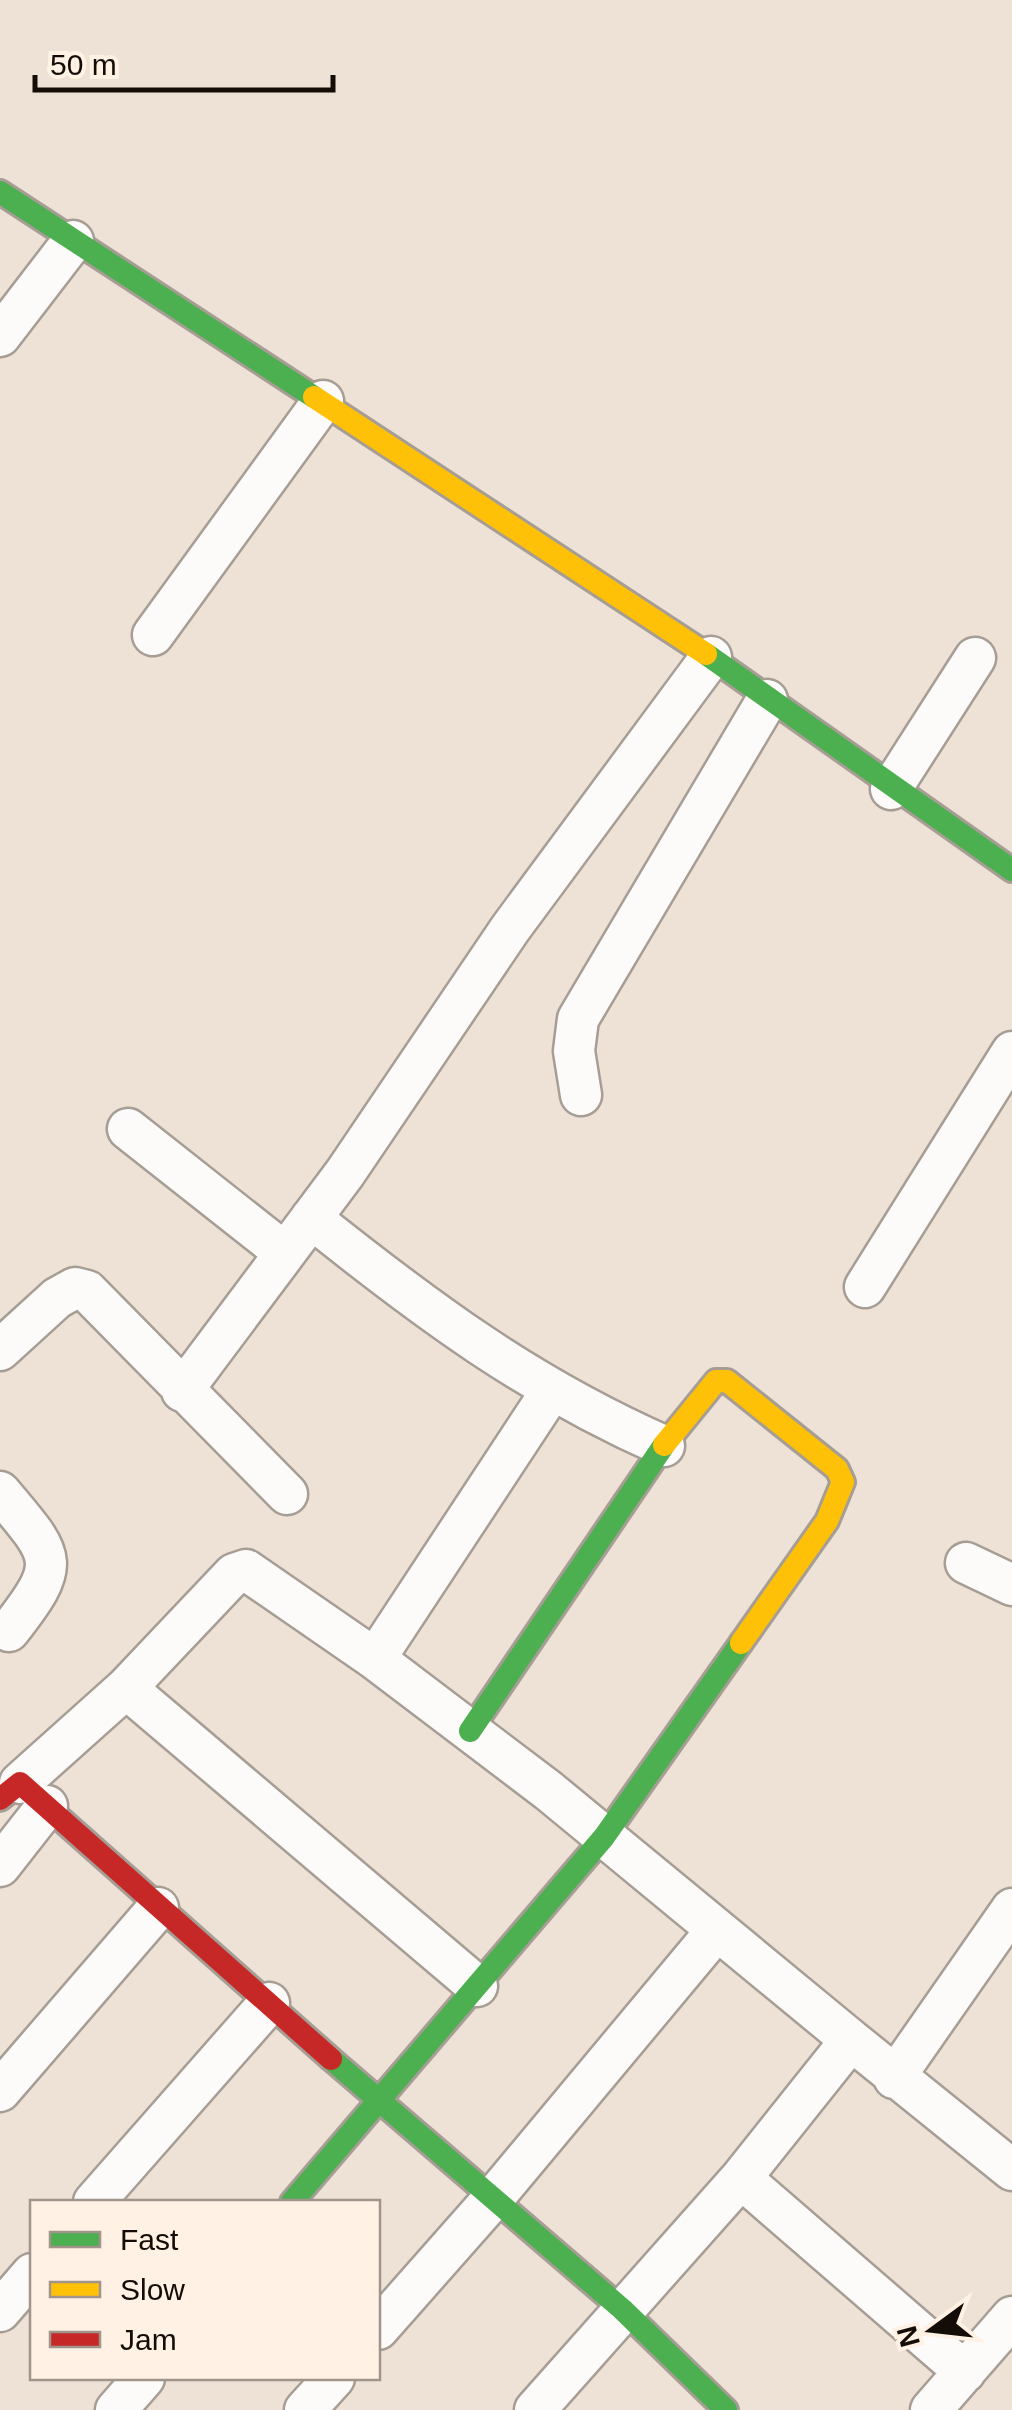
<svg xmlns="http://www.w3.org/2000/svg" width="1012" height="2410" font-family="Helvetica,sans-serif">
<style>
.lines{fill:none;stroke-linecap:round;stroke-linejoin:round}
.street-casing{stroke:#a69d94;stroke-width:45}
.fast-casing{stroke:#a69d94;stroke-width:28}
.slow-casing{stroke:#a69d94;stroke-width:28}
.jam-casing{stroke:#a69d94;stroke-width:28}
.street{stroke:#fcfbf9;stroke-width:40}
.fast{stroke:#4caf50;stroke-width:22}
.slow{stroke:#ffc107;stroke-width:22}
.jam{stroke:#c62828;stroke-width:22}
</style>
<rect width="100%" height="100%" fill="#eee2d7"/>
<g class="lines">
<defs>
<path id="street" d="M0,336L73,241
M153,635L323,401
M891,789L975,658
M581,1095L574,1051L578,1019L767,700
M128,1129L285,1253
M311,1218C426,1310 528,1386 664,1446
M865,1287L1012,1052
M0,1350L57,1298L75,1288L87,1291L287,1494
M182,1391L345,1173L510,929L711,657
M0,1492C56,1558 63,1562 9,1631
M966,1563L1012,1585
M375,1659L552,1390
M126,1688L477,1986
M20,1783L126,1688L234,1574L246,1570L375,1659L549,1791L851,2040
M0,1866L47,1806
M894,2078L1012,1909
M0,2091L158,1908
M741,2178L965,2372
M94,2202L269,2003
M0,2311L32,2274
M378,2329L491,2201L717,1930
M116,2410L144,2378
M305,2410L334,2378
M535,2410L741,2178L851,2040L1012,2170
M931,2410L1012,2317"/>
<path id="fast" d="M0,192L314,397
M706,654L1012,870
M470,1731L664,1445
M331,2059L622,2309L726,2410
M292,2202L604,1837L741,1643"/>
<path id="slow" d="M314,397L706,654
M664,1445L716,1381H727L837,1469L843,1482L827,1521L741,1643"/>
<path id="jam" d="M0,1799L20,1783L331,2059"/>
</defs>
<!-- street casing -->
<use href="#street" class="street-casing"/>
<!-- fast casing -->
<use href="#fast" class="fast-casing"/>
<!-- slow casing -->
<use href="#slow" class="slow-casing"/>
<!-- jam casing -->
<use href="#jam" class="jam-casing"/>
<!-- street -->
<use href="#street" class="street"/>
<!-- fast -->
<use href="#fast" class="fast"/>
<!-- slow -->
<use href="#slow" class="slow"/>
<!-- jam -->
<use href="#jam" class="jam"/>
</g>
<!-- legend -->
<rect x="30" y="2200" width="350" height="180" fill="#fff1e4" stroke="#a1958b" stroke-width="2.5"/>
<rect x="50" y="2232" width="50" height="15" fill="#4caf50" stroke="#a1958b" stroke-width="2.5"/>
<text x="120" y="2250" font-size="30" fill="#140c06">Fast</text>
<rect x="50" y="2282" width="50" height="15" fill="#ffc107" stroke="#a1958b" stroke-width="2.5"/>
<text x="120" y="2300" font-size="30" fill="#140c06">Slow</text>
<rect x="50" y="2332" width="50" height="15" fill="#c62828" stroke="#a1958b" stroke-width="2.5"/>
<text x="120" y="2350" font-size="30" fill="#140c06">Jam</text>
<!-- north arrow -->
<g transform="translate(932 2330) rotate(255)" stroke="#fff1e4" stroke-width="8" paint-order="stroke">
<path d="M0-8L18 38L0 25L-18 38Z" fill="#140c06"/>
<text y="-15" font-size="28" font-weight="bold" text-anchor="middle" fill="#140c06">N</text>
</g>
<!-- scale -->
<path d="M35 75v15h298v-15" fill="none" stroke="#140c06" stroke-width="5"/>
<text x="50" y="75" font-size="30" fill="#140c06" stroke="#fff1e4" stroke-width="8" paint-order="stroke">50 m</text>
</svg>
